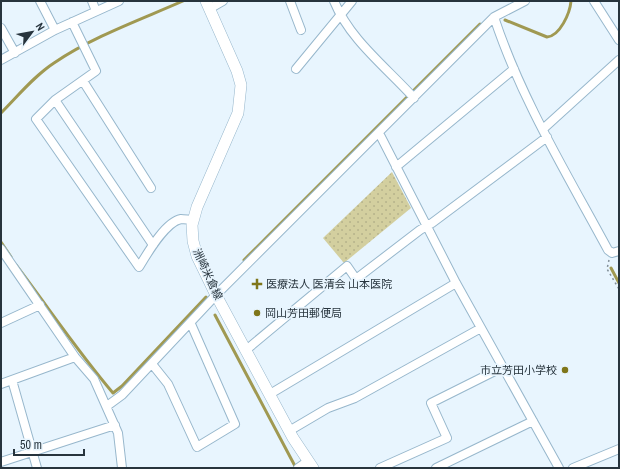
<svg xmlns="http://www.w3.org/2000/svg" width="620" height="469" font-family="'Archivo Narrow','Noto Sans JP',sans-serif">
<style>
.park{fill:url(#park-dots)}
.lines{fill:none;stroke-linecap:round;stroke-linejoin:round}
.stream{stroke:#a09952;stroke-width:3}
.street-casing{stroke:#97b7cc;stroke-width:10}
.secondary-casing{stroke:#97b7cc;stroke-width:12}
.path{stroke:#808d96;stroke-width:1.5;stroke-dasharray:2 3;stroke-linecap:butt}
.street{stroke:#fff;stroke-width:8}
.secondary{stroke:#fff;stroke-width:11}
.poi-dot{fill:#7f761a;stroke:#e8f5fe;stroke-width:1.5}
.labels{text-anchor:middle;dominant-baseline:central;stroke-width:3.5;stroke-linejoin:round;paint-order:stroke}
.street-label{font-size:11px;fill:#27343d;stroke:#e8f5fe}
.poi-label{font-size:11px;fill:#27343d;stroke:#e8f5fe;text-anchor:start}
</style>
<defs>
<pattern id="park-dots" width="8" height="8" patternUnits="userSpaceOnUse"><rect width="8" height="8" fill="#d3cf9f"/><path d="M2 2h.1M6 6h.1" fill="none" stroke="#b5b28a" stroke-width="1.8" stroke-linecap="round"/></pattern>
</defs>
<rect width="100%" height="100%" fill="#e8f5fe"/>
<!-- park -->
<path class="park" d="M392,172L411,208L344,263L323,238Z"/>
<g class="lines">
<!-- stream -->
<path class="stream" d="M505,20L547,37C560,36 570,13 571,1
M1,113C18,96 34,76 54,63C94,36 140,20 183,1
M1,242L11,257
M244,260L480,24
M16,265C48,307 78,352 113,393L122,386L206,297
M611,268L619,283
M215,315L296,468"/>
<defs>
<path id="street" d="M40,1L55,30
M92,1L96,11
M290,1L301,30
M334,1C350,40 386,67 414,98
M594,1L619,40
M209,9L223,1
M494,17C521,99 567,174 608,250L612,253L619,251
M72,22L96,71L55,100L36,119L139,267C147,254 165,222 181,219C184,219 190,220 193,220
M1,28L15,53
M1,60L55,30L119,1
M296,69L352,1
M83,81L151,188
M55,100L153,245
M543,129L619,60
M379,133L456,283L559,468
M396,167L514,69
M1,249L75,357L94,379L118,433L122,468
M1,323L40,305
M246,350L347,266L356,279L420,230L432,223L547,137
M152,364L168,384L197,447L235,424L191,324
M12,380L37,468
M1,384L75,357
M270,394L456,283
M107,406L122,395L216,295L494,17L525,1
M289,431L328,408L355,398L481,328
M1,462L115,425
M298,468L308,461
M380,468L447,438L431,403L503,367
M436,468L533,421
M573,468L619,449"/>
<path id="secondary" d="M206,1L237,71L241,85L238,113L197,207L192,225L193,241L197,256L216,295L293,438L313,468"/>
</defs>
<!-- street casing -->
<use href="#street" class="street-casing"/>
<!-- secondary casing -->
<use href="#secondary" class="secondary-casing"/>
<!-- path -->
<path class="path" d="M609,260L607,269L619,289"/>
<!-- street -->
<use href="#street" class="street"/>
<!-- secondary -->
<use href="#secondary" class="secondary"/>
</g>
<!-- markers -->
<g class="poi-dot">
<path d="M255 278h4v4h4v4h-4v4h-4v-4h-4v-4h4z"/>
<circle cx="257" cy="313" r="4"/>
<circle cx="565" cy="370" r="4"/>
</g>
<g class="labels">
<!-- street labels -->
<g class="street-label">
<text transform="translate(208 274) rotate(65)">洲崎米倉線</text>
</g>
<!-- poi labels -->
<g class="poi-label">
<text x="266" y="284">医療法人 医清会 山本医院</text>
<text x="265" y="313">岡山芳田郵便局</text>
<text x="557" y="370" text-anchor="end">市立芳田小学校</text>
</g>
</g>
<!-- border -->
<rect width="620" height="469" fill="none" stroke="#27343d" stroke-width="4"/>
<!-- north arrow -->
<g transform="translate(32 32) rotate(58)" stroke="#e8f5fe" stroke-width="3" paint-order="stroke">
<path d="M0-3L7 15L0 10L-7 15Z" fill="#27343d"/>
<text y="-6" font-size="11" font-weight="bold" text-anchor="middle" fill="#27343d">N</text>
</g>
<!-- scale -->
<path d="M14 449v6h70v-6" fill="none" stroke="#27343d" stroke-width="2"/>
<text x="20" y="449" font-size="12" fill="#27343d" stroke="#e8f5fe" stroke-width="3" paint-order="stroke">50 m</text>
</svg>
